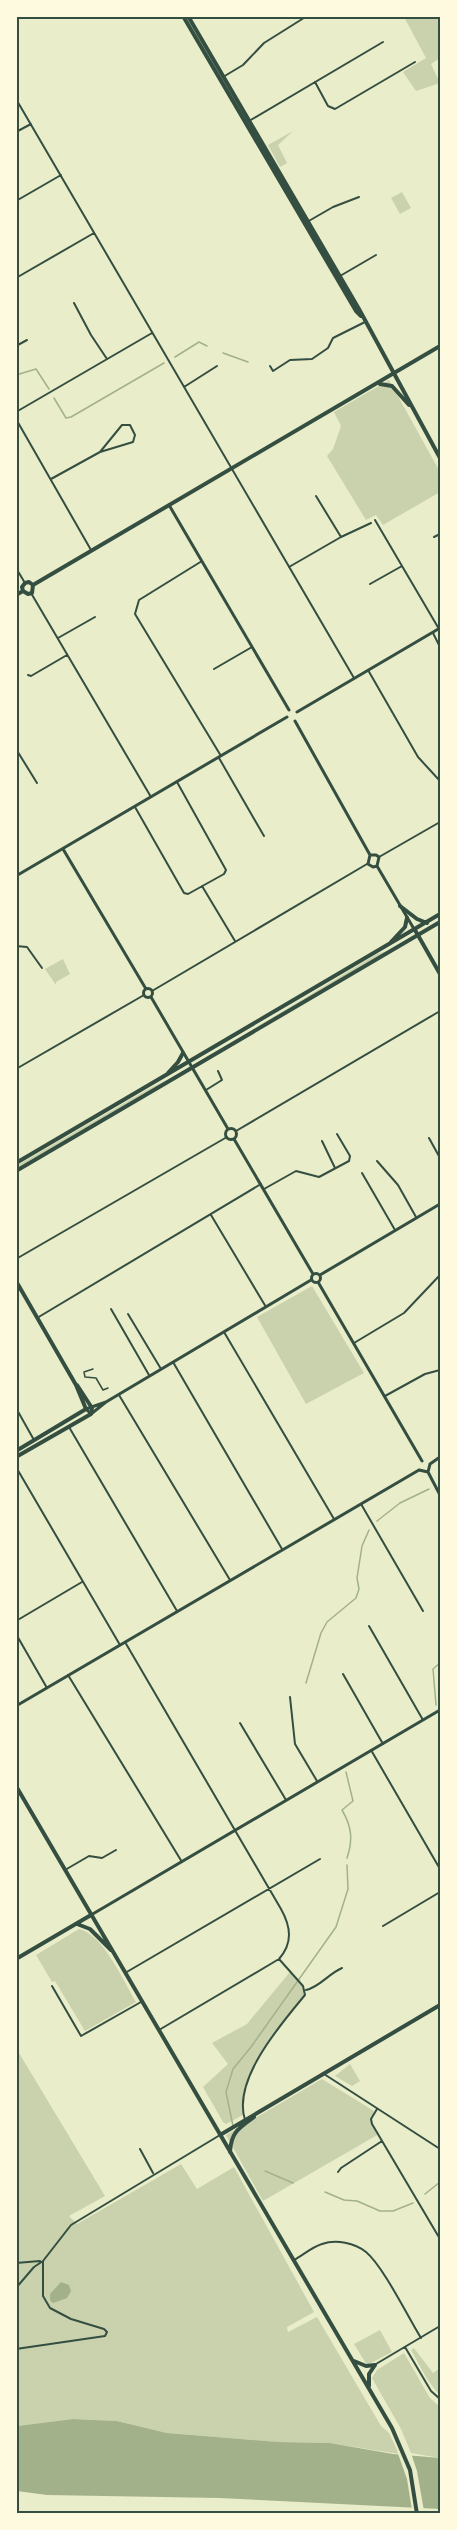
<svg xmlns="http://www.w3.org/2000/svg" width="457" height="2530" font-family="'Fira Sans',sans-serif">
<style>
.green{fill:#cad2ad}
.water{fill:#a3b18a}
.pier{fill:#e9edc9}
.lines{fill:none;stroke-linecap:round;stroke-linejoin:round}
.stream{stroke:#a3b18a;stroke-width:1.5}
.service{stroke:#344e41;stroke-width:1.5}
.minor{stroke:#344e41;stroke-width:2}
.tertiary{stroke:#344e41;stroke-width:3}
.secondary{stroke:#344e41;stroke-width:4}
.trunk{stroke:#344e41;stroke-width:4}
.neatline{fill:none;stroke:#344e41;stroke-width:2}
</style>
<rect width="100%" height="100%" fill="#e9edc9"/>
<!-- green -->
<path class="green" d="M404,17H440V58L431,64L440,83L416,91L403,72L426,58Z
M293,131L278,145L287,163L280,167L268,145Z
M402,192L411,208L400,214L391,198Z
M389,380L440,472V492L383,525L376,515L366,520L327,456L333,449L341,426L334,412Z
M387,951L243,1036H242L377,954Z
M63,959L70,974L56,982V985L45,969Z
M167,1080L17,1168L16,1166L152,1087Z
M312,1286L364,1373L306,1404L257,1317Z
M79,1929C103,1934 124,1982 136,2002L85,2031L55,1981L52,1982L36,1955Z
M290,1972L303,1986L305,1995C285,2020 250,2059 245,2091C243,2099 244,2108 243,2115L226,2124L223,2122L203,2087L228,2064L212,2043L247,2024Z
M16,2048L105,2196L69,2216L77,2224L181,2164L197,2189L234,2167L314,2312L287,2327L288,2332L317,2317L381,2426L389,2433L399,2454L330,2443L279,2442L167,2433L117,2421L73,2419L17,2426Z
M350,2064L360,2081L352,2086L335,2076Z
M322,2079L374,2111L371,2121L379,2134L263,2201L226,2135Z
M380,2330L392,2352L367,2365L354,2344Z
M414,2348L433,2373L440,2368V2396L427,2379L411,2350Z
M404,2353L430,2398L440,2407V2458L411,2453L401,2429L372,2378L377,2370Z"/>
<!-- water -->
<path class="water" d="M61,2282L69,2285L71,2291L67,2298L53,2303L50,2300V2294Z
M73,2419L117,2421L167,2433L279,2442L330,2443L393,2454L440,2458V2509L219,2498L47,2495L17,2491V2426Z"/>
<!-- pier -->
<path class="pier" d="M397,2451L411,2453L417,2471L424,2511L412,2510L407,2479Z"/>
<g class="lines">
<!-- stream -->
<path class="stream" d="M223,353L248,362
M175,357L199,342L207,346
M16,375L36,369L49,389
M54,398L66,418L71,417L164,363
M377,1521L400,1503L429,1489
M306,1683L321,1633L327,1622L356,1598L359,1589L357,1578L362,1546L369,1530
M436,1705L433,1669L440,1663
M346,1772L353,1801L342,1810C352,1827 353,1840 347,1858
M233,2126L226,2092L233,2069L251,2047L336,1927L348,1889L347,1865
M265,2171L293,2183
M325,2192L344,2200L357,2201L380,2211H393L413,2203
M425,2194L440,2182"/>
<!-- service -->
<path class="service" d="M93,1369L84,1372L85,1377L96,1378L103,1390L108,1388"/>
<!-- minor -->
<path class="minor" d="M223,77L243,65L264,43L307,16
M315,82L328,106L335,109L415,62
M16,99L354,678
M249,121L383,42
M16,132L31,124
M16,201L61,175
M307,222L333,207L359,197
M340,276L376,255
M16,278L94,233
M74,303L91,335L107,359
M16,346L27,340
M270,366L273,371L290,360L312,359L328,348L333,338L365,322
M184,387L217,366
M16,412L152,333
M16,419L91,550
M51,479L100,452L122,425H130L135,435L133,442L100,452
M316,496L341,537
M375,520L439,629
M434,537L440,534
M202,561L139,600L135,614L221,756
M289,567L341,537L371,523
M16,568L25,583
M370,584L402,566
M31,593L151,797
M433,633L440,647
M58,638L95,617
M214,669L252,647
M368,670L418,757L440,781
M28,675L31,676L67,655
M16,749L37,783
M219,758L264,836
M135,807L184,893L188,894L224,874L226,870L177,782
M379,857L440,822
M202,886L235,941
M16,946L27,947L42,968
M152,991L367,864
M16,1069L144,995
M206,1090L222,1080L218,1071
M236,1131L440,1011
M429,1138L440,1158
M322,1141L335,1168
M377,1161L398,1185L416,1217
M362,1173L395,1230
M264,1189L296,1171L319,1177L349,1161L350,1156L337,1134
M211,1215L266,1307
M16,1259L227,1137
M111,1309L149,1375
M128,1314L161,1369
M37,1318L261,1184
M224,1332L334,1519
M354,1343L404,1313L440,1275
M173,1362L282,1549
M119,1395L230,1580
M385,1396L425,1374L440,1370
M16,1408L34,1440
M69,1427L177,1611
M16,1467L120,1645
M361,1504L423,1611
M16,1621L82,1582
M369,1626L423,1720
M16,1634L47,1688
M125,1642L281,1909C291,1927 293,1943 279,1959L159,2030
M343,1674L383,1744
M68,1675L182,1862
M290,1697L295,1744L317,1781
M240,1723L286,1800
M371,1750L440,1869
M65,1870L89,1856L102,1858L116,1850
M383,1926L440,1892
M125,1973L320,1859
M52,1986L81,2036L141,2002
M306,1990C320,1987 328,1974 342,1968
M324,2074L440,2149
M377,2109L371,2119L372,2124L440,2239
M245,2120C232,2080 281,2024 305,1995L303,1986L279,1959
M140,2149L153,2173
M338,2172L341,2168L382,2141
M294,2260C303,2255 312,2247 322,2244C336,2239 355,2243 366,2252C383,2266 408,2317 421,2338
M16,2263L40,2261
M16,2288L34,2267L43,2261
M405,2347L431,2391L440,2399
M16,2349L105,2336L107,2332L104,2329L71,2319L50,2308L43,2296V2261L71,2225L220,2135
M376,2364L440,2326"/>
<!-- tertiary -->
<path class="tertiary" d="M169,505L289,710
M297,712L440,628
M295,721L370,855
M63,849L146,989
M370,855H376L379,857L377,866
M370,855L368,864L373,867L377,866
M377,866L414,929
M16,876L287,717
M143.5 993a4.5 4.5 0 1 1 9 0a4.5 4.5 0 1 1-9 0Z
M151,997L228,1129
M225.5 1134a5.5 5.5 0 1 1 11 0a5.5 5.5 0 1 1-11 0Z
M234,1139L313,1274
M311.5 1278a4.5 4.5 0 1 1 9 0a4.5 4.5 0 1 1-9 0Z
M320,1275L440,1204
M318,1282L422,1461
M106,1402L91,1414L86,1409L106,1402L311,1280
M430,1464L440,1457
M419,1470L428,1472L430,1464
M428,1472L440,1495
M16,1706L419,1470
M91,1915L440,1710"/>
<!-- secondary -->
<path class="secondary" d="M183,16L356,311L361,316
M188,16L359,309L440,458
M16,18L19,16
M380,384L392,386L409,405
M33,585L440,346
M23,591L22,587L25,583L29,582L33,585
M23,591L28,594L32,593L33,585
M16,595L23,591
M415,930L440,974
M16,1281L76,1385L86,1409L16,1451
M16,1457L91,1414L92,1408L77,1385
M16,1786L392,2428L410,2470L417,2514
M77,1924L90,1929L111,1950
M16,1959L91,1915
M220,2135L440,2005
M230,2152C231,2132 239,2128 254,2117
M354,2361L366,2366L375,2365
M369,2386V2374L375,2365"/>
<!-- trunk -->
<path class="trunk" d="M400,906L417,919L427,923
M391,942L405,927L407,918
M168,1073L178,1062L183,1053
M16,1163L440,914
M16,1171L440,922"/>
</g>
<!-- border -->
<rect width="457" height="2530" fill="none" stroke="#fefae0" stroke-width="36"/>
<rect x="18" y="18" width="421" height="2494" class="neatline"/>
</svg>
